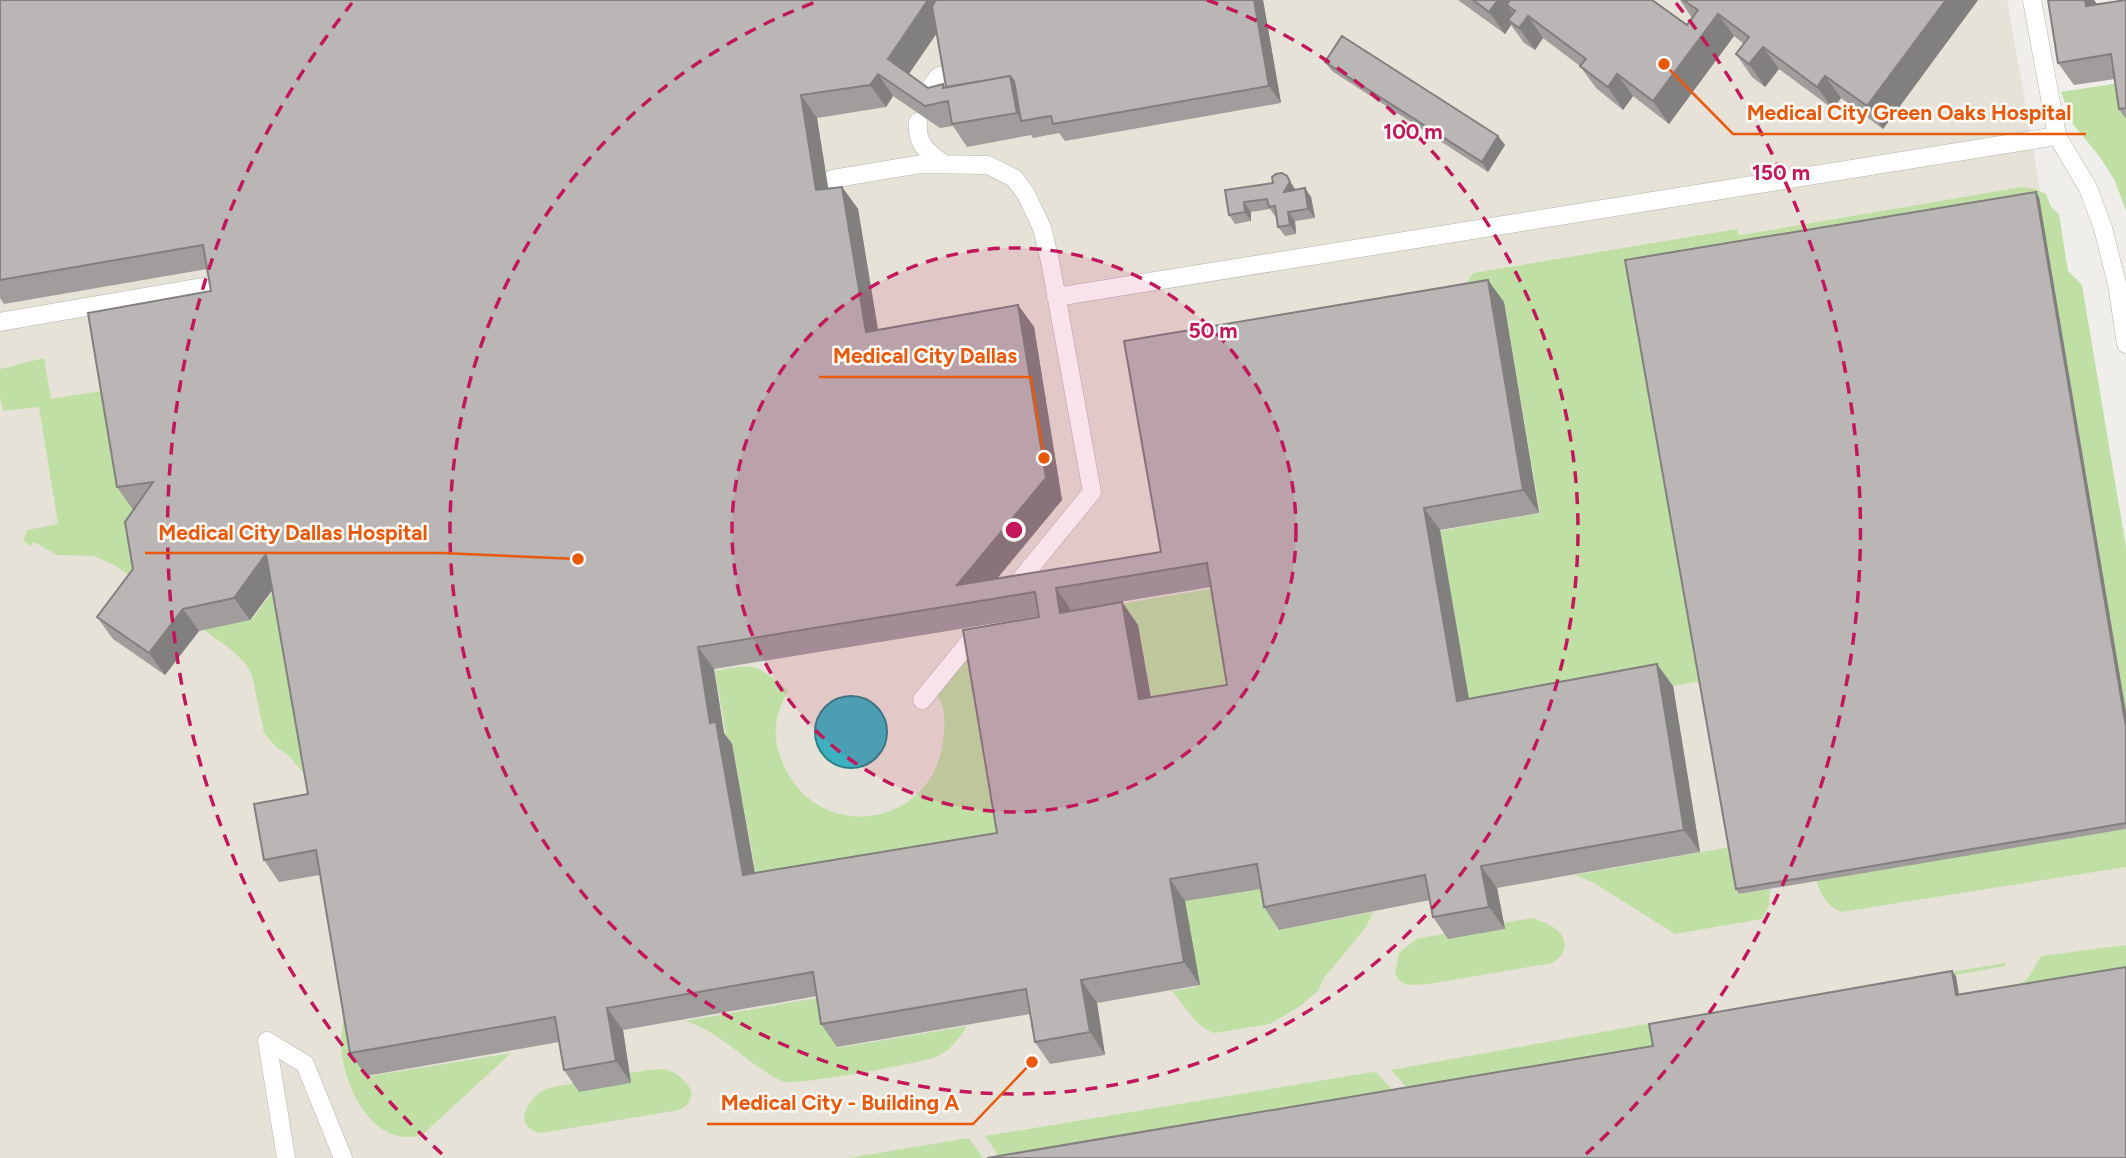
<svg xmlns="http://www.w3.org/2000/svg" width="2126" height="1158" font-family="Figtree,sans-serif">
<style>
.built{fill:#e6e2d7}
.green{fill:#c0dfa5}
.water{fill:#3cb2c0;stroke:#2e8089;stroke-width:2}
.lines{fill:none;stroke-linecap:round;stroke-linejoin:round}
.lane-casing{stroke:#b4b3b0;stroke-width:19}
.lane{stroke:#fff;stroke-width:18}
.wall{fill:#a09d9c;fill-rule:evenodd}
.shaded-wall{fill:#827f7f}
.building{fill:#bab6b5;stroke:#827f7f;stroke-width:2;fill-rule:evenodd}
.ring{fill:none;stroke:#c2185b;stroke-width:3.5;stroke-dasharray:12 9}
.centre{fill:#c2185b;stroke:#fdfbf8;stroke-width:3.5}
.ring-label{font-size:21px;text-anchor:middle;font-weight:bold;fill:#c2185b;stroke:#fdfbf8;stroke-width:5;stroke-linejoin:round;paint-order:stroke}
.leader{fill:none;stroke:#e8590c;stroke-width:2.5}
.callout-dot{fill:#e8590c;stroke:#fdfbf8;stroke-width:2.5}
.callout-label{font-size:21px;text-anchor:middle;font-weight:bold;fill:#e8590c;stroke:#fdfbf8;stroke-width:5;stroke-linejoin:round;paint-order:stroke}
</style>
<rect width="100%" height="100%" fill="#efeeeb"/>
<!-- built -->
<path class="built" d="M0,0H2007L2030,129L2051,261L2126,654V1158H0Z"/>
<!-- green -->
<path class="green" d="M2125,82L2126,86V211L2115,181L2100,157L2073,124L2061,92Z
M2022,187L2036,189L2046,194L2051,207L2059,214L2068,271L2082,285L2126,547V712L2039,197L1701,681L1473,722L1440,531L1540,513L1504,301L1472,307L1468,281L1473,273L1737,229L1739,235L1753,233Z
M44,358L51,399L113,389L132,510L168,504L147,589L116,566L94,556L57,555L34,542L30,546L23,540L27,530L58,524L39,407L3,411L0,397V369Z
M281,580L305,775L288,755L275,746L264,733L252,675L245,663L233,651L201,628L253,618Z
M1221,587L1241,706L1156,720L1138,624L978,651L1010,853L760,896L732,744L728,745L715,671C756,663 755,664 788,690C774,717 771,737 784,766C819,843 928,828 942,747C945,731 947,709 937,695L994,625Z
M2126,829V867L1841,912C1827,906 1821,895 1816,880Z
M1730,847L1738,894L1770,889L1769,906L1762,919L1675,934L1594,883L1575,875Z
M1271,885L1279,930L1373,912L1366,927L1324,978L1318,991L1300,1006L1270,1024L1215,1033C1196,1028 1185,1006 1172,991L1197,987L1182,899Z
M1532,918C1539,921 1547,923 1553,927C1569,937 1568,955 1552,963L1429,984L1407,985L1400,981L1395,974L1399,953L1416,939Z
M2126,945V972L2012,991L2028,978L2041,956Z
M2005,963L2006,966L1652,1029L1656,1050L1410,1091L1391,1070L1652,1023Z
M349,994L365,1077L511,1053L422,1135C373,1149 344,1087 341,1047C340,1030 346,1011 349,994Z
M828,996L837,1048L967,1026C960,1037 951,1050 938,1056C924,1063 798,1085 785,1082C775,1079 766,1072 757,1066C734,1050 713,1029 685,1021Z
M666,1069C685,1076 705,1097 679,1110L541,1133C509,1127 529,1096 548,1088L648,1070Z
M1373,1072L1377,1073L1396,1094L1000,1158L985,1136Z
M969,1138L983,1158H848Z"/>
<!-- water -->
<path class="water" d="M815 732a36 36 0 1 1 72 0a36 36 0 1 1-72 0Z"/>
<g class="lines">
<defs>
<path id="lane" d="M2032,0L2057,136L2088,188L2103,228L2117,284L2126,344
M928,91L938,77L952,72
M918,122C916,144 927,152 944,164
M832,179L921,164L988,165L1014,178L1026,194L1042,228L1050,261L1092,492L922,700
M1056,297L2057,136
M0,322L214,285
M267,1041L305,1064L343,1158
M267,1041L286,1158"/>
</defs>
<!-- lane casing -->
<use href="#lane" class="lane-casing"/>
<!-- lane -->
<use href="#lane" class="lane"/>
</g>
<!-- wall -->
<path class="wall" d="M0,0H1263L1281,103L1065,141L1059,133L1033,138L1031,135L967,147L953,126L940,128L893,96L886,107L817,118L828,188L842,187L858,209L878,330L1018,305L1034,327L1062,500L997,579L1161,552L1504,302L1539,513L1440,530L1469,699L1673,686L1700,852L1497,888L1505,929L1448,939L1433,917L1430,900L1279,930L1264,907L1261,889L1185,901L1200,985L1097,1003L1105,1055L1050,1064L1035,1042L1030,1014L837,1047L821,1024L817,996L623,1030L631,1083L579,1092L564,1070L559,1042L366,1076L350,1053L320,875L279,882L264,860L308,794L272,590L250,620L199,631L165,675L113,639L97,617L133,569L134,509L133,510L117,487L211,291L207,269L4,304L0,298ZM937,33L946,87H945L943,84L928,88L909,74ZM1211,587L1227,685L1151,697L1138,625L1122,602L1071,610ZM1039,616L997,833L755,873L732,744L724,733L714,669Z
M1458,0H1652L1687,25L1692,18L1680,0H1978L1883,129L1841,98L1833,109L1779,69L1765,87L1752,77L1736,54L1744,44L1734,36L1669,124L1633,96L1623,110L1596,88L1580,66L1543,38L1535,50L1524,43L1511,25L1505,34Z
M2048,0H2094L2097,4L2126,0V119L2119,109L2115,79L2074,85L2058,63Z
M1325,62L1498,136L1505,145L1488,172L1332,71Z
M1273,183L1296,189L1305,188L1311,197L1315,218L1295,221L1296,234L1285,236L1278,227L1276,216H1275L1270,209L1251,212V221L1235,224L1229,215L1225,190Z
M2039,197L2126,712V829L1739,894L1736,889Z"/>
<!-- shaded-wall -->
<path class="shaded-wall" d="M928,0H956L957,4L903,82L888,59Z
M1254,0H1263L1281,103L1269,86Z
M1498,0H1523L1515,11L1507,5L1516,18L1508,20L1511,25L1505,34L1489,12Z
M1946,0H1978L1883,129L1867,106Z
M2085,0H2094L2098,6H2086Z
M1718,14L1734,36L1669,124L1653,101Z
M1528,16L1543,38L1535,50L1519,28Z
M1763,47L1779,69L1765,87L1749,64Z
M878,74L893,96L886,107L870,85Z
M1617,74L1633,96L1623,110L1608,87Z
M1010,76L1026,98L1023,121L1017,113Z
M1825,76L1841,98L1833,109L1817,87Z
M801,95L817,118L832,212L816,190Z
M1498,136L1505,145L1488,172L1482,162Z
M1287,176L1296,191L1284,192Z
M842,187L858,209L882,354L866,332Z
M1305,188L1311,197L1315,218L1308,209Z
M2036,192L2039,197L2126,712V727Z
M1244,202L1251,212V221L1245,212Z
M1288,212L1295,221L1296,234L1290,225Z
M1488,280L1504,302L1539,513L1523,490Z
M1018,305L1034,327L1062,500L978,601L957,585Z
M1424,508L1440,530L1473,723L1457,701Z
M266,554L282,577L250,620L234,598Z
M1056,588L1071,610L1060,613Z
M1122,602L1138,625L1155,721L1139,699Z
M183,609L199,631L165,675L149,653Z
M698,647L714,669L724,733L732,744L759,897L743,875L710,723Z
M1657,664L1673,686L1700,852L1684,830Z
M1481,866L1497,888L1505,929L1489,907Z
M1170,879L1185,901L1200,985L1184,962Z
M1952,971L1956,976L1960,1000L1956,995Z
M1081,980L1097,1003L1105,1055L1090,1032Z
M607,1008L623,1030L631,1083L616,1061Z"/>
<!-- building -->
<path class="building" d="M0,0H928L888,59L928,88L943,84V88L1010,76L1017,113L952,124L948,101L925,106L878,74L870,85L801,95L816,190L842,187L866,332L1018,305L1046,478L957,585L1161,552L1124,341L1488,280L1523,490L1424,508L1457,701L1657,664L1684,830L1481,866L1489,907L1433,917L1425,875L1264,907L1257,864L1170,879L1184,962L1081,980L1090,1032L1035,1042L1026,989L821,1024L813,972L607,1008L616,1061L564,1070L555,1017L350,1053L316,850L264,860L254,804L308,794L266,554L234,598L183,609L149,653L97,617L133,569L125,522L153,482L117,487L88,313L211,291L203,245L0,280ZM1207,563L1227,685L1139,699L1122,602L1060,613L1056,588ZM1035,592L1039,617L963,630L997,833L743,875L716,722L710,723L698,647Z
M936,0H1254L1269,86L1053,124L1051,116L1021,121L1014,81L1010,76L946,87L932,6Z
M1473,0H1498L1489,12Z
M1510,0H1652L1687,25L1698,10L1683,0H1946L1867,106L1825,76L1817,87L1763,47L1749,64L1736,54L1749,37L1718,14L1653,101L1617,74L1608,87L1580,66L1586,59L1528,16L1519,28L1508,20L1515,11L1507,5Z
M2048,0H2085L2086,6L2126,0V108L2119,109L2111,54L2058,63Z
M1342,36L1498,136L1482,162L1325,62Z
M1282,173L1287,176L1290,182L1284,192L1305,188L1308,209L1288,212L1290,225L1278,227L1275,206L1269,207L1267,199L1244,202L1245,212L1229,215L1225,190L1273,183L1272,177L1276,174Z
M2036,192L2126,727V823L1736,889L1625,260Z
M2126,967V1158H987L1653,1046L1649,1024L1952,971L1956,995Z"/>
<!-- distance rings -->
<circle cx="1014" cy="530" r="282" fill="#c2185b" fill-opacity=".12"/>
<g class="ring">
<circle cx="1014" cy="530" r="282"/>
<path d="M1207 0A564 564 0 1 1 821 0"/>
<path d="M442 1154A846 846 0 0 1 352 3M1676 3A846 846 0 0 1 1586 1154"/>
</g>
<circle cx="1014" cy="530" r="10" class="centre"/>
<g class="ring-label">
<text x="1413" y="139">100 m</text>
<text x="1781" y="180">150 m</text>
<text x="1213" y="338">50 m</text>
</g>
<!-- callouts -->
<path class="leader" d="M1664 64L1733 134H2086M1044 458L1031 377H819M578 559L442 553H145M1032 1062L973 1124H707"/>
<g class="callout-dot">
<circle cx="1664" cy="64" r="7"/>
<circle cx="1044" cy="458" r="7"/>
<circle cx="578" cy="559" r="7"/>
<circle cx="1032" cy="1062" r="7"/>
</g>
<g class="callout-label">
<text x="1909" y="120">Medical City Green Oaks Hospital</text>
<text x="925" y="363">Medical City Dallas</text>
<text x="293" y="540">Medical City Dallas Hospital</text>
<text x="840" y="1110">Medical City - Building A</text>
</g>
</svg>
